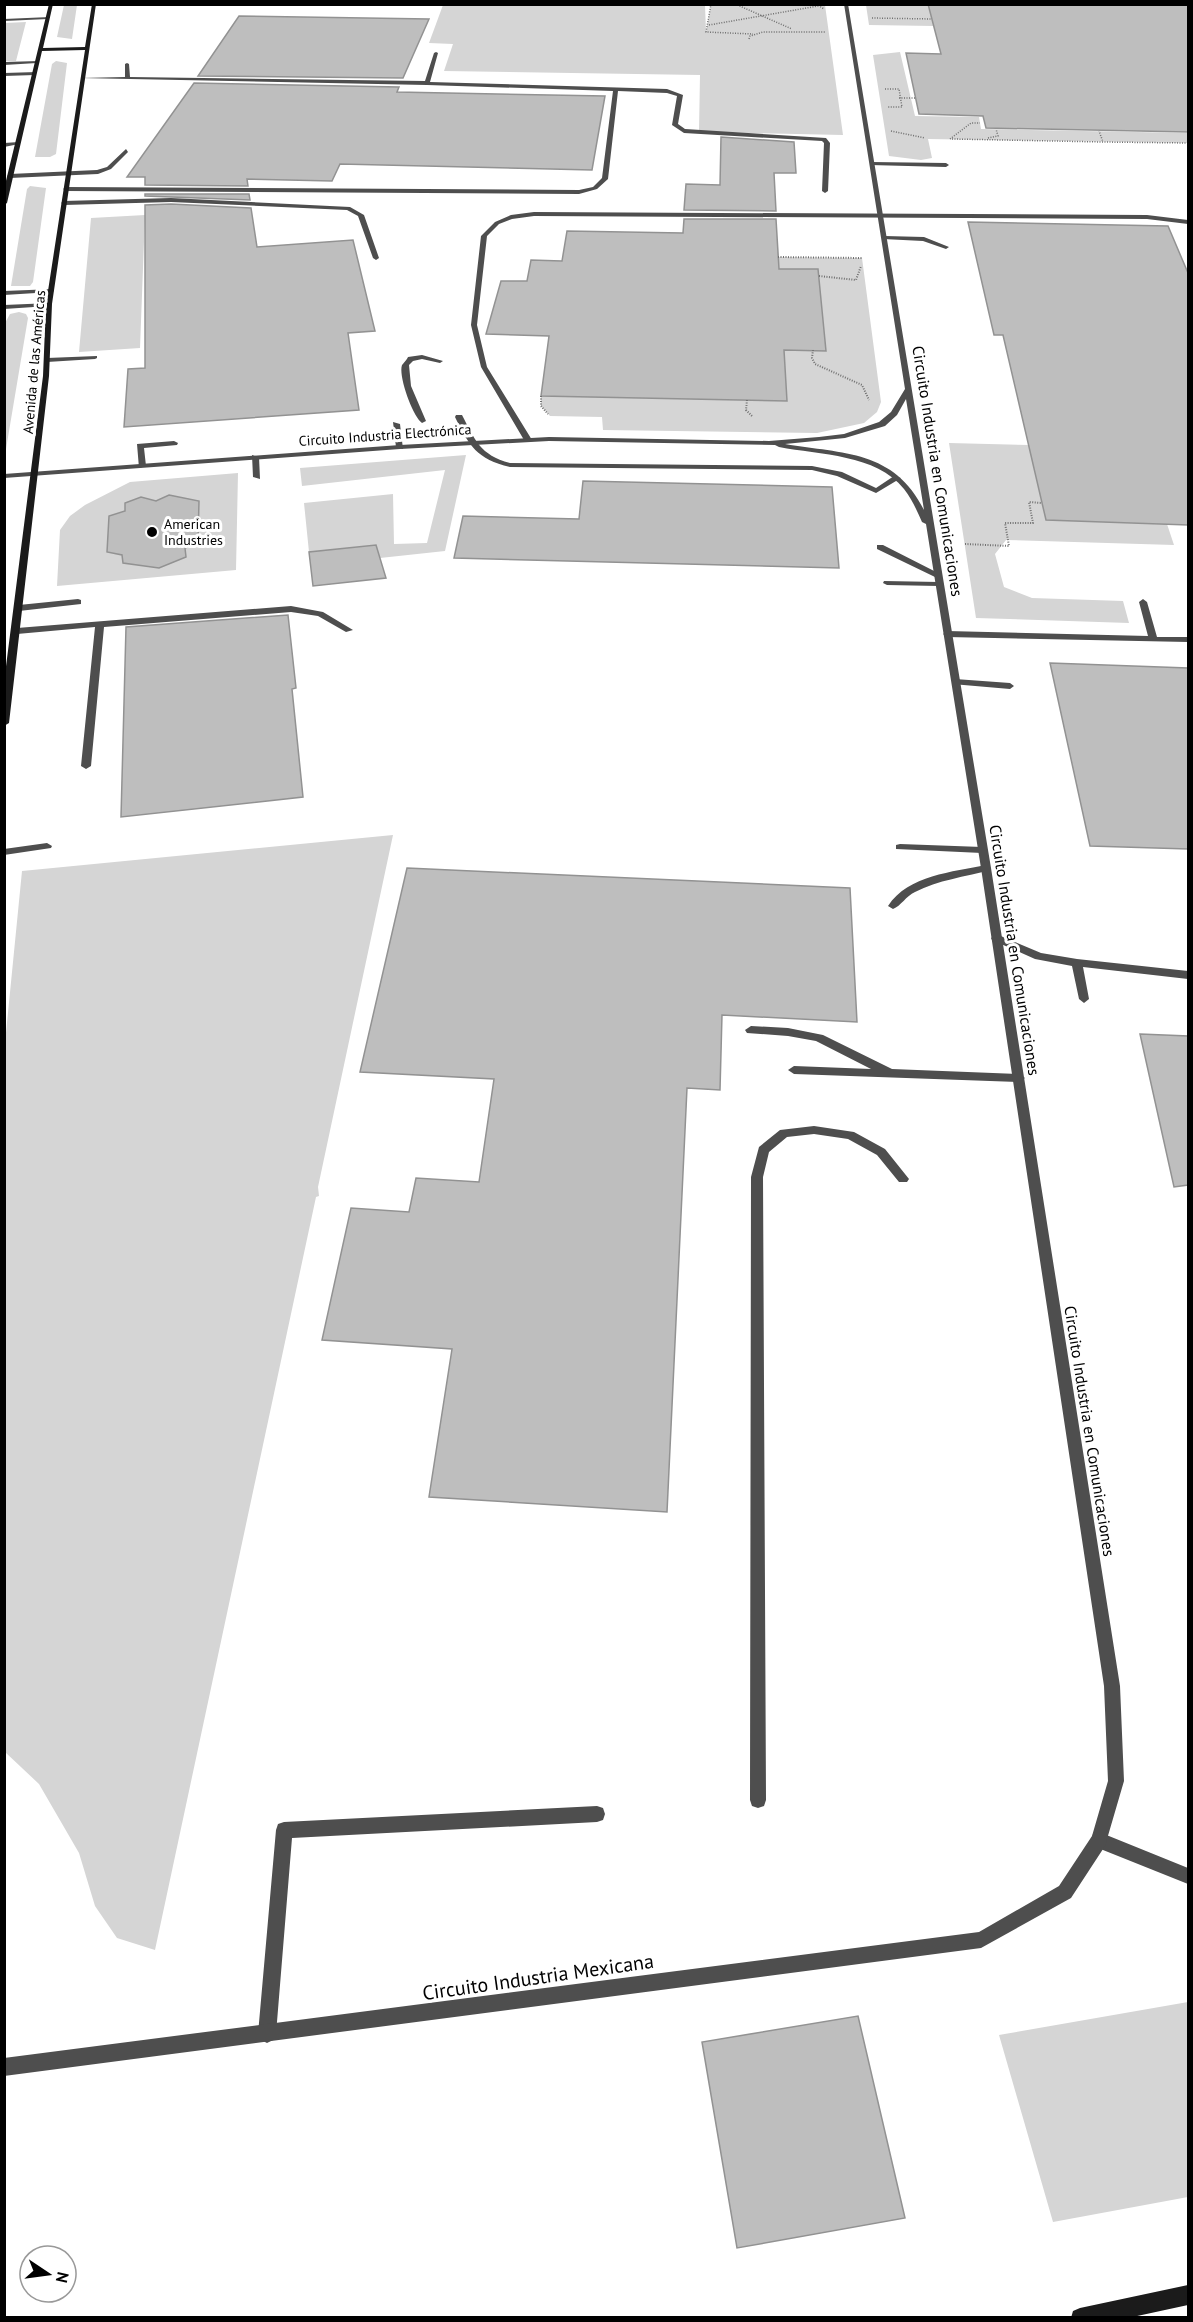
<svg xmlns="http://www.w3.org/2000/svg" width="1193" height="2322" font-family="'PT Sans',sans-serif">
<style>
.green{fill:#d5d5d5}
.building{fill:#bebebe;stroke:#929292;stroke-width:1.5}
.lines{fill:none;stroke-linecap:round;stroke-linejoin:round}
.path-far1{stroke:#707070;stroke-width:1.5;stroke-dasharray:1 1.5;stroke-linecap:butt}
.path{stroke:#707070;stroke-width:2;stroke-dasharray:1 1.5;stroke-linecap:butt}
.service{fill:#4e4e4e;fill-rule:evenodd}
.tertiary{fill:#4e4e4e;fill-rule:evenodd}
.secondary{fill:#1b1b1b;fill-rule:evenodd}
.poi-dot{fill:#000;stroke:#fff;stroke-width:2}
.labels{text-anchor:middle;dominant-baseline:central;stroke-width:6;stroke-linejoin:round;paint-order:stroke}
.far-street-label{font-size:14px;fill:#000;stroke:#fff}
.far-poi-label{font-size:14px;fill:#000;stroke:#fff;text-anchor:start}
.street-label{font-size:16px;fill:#000;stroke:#fff}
.near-street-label{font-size:20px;fill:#000;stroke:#fff}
</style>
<rect width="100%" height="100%" fill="#fff"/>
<!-- green -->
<path class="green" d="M64,5H77L72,39L57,37Z
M443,5H705L706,32L711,5H825L843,135L699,132L700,75L444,71L453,44L429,43Z
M866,5H928L934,26L869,25Z
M26,22L16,61H5V23Z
M900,52L915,116L979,117L981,129L1188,133V143L928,139L932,158L921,160L889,156L873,55Z
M56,61L67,63L56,154L50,157H35L52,64Z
M30,186L46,188L33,282L30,286H11L27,189Z
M145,215L140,348L79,352L91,218Z
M778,257L862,258L881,402L877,412L864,423L817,433L603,430L602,417L550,416L541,406V396L787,401L784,350H826L818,270L779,269Z
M19,312L26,314L28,318L5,455V323L10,314Z
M949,443L1029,445L1047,520L1167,524L1174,545L1006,540L995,554L1004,587L1032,598L1123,601L1129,623L976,618Z
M466,455L445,551L380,558L376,545L309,552L304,503L393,494L394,544L427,543L445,470L302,486L300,468Z
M238,473L236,570L57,586L60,530L70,516L85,505L130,482Z
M393,835L318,1187L319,1196L316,1197L155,1950L117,1938L95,1906L79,1853L39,1784L5,1752L4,1053L22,871Z
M1188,2002V2197L1053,2222L999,2035Z"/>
<!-- building -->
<path class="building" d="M928,4H1188V132L986,128L983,116L919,114L906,53L941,54Z
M239,16L429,19L403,78L198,76Z
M194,83L399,87L397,92L605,96L592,170L340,164L332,181L247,179L248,186L145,185V177H127Z
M721,137L794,142L796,173H774L776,211L684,210L686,184L720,185Z
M145,194H249L250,200L145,196Z
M171,204L251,208L257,247L353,240L375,331L348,333L359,410L124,427L128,369L145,368V205Z
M684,219H776L779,269H818L826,351L784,350L787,401L541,396L549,336L486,334L501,281H527L531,260L562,261L567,231L683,233Z
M968,222L1168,226L1188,273V525L1046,520L1003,335H994Z
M583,481L832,487L839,568L454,558L463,516L579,519Z
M169,495L199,501L198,543L185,548L186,557L159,568L123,563L122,555L107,552L109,516L125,511V503L141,497L156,501Z
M376,545L386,578L313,586L309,552Z
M288,615L296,688L292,689L303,797L121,817L126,627Z
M1050,663L1188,668V849L1090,846Z
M407,868L850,888L857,1022L722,1015L720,1090L687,1088L667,1512L429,1497L452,1349L322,1340L351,1208L409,1212L416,1178L479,1182L494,1079L360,1072Z
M1140,1034L1188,1036V1185L1174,1187Z
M858,2016L905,2218L737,2248L702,2042Z"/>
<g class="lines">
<!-- path-far1 -->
<path class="path-far1" d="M711,4L706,32L753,34
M735,4L792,29
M816,4L824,9
M886,4L928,5
M872,18L932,19
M709,25L818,6
M749,39L750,36L763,32H826
M885,89H899L902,107H888
M899,98H915
M891,131L925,138
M988,138L998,136L996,129
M950,139L971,123H980
M952,139L1103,142L1099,131
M1102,142L1188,143"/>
<!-- path -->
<path class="path" d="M778,257L862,258
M819,276L856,280L861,266
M813,350L812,358L815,364L862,385L869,400
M541,396V406L548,414
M747,400L746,410L753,417
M965,544L1009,546L1005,523H1033L1029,502L1042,503"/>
<!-- service -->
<path class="service" d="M50,17L48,19L4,21V19Z
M436,52L438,53L430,82L667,89L683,95L678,124L685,129L826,138L830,143L828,191L825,193L822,191L824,143L822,141L684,133L672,125L677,96L667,93L618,91L608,179L597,189L579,194L66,191L63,189L66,187L579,190L593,187L602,178L613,91L427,85L80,78L125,77V64L127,63L129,64L130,77L425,81L434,53Z
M39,61L37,63L4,65V62Z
M37,72L35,75L4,76V73Z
M19,142V144L4,147V143Z
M126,149L128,152L111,169L98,174L10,178L7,176L10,174L97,170L107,167Z
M872,162L946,163L949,165L946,167L870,165Z
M171,198L350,207L364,215L379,258L376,260L373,258L358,216L347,210L171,202L64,205L61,203L64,201Z
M534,212L1147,215L1188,220V224L1147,219L534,216L512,219L499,224L487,236L477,325L487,367L532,440L528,442L524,440L481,367L471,325L481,236L495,222L511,215Z
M885,236L924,237L949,247L946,249L923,241L883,239Z
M54,289V291L52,292L4,295V291Z
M51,303L52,304L49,306L4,309V305Z
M422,355L443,361L440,363L422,359L413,361L409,365L411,386L426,421L422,423C413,417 398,376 402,365C403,364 408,358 408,357Z
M97,356V358L95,359L47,362L44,360L47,358Z
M456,415H462C475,440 480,455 510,463L812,466L842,472L876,488L894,476L901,478L876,493L837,476L812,470L510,467C477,459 469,446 455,417Z
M393,422L400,424L403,449L396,447Z
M174,441L178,443L177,445L144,448L146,466L139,468L137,444Z
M252,455L259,457L260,479L253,477Z
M877,545H883L942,575L935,577L877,549Z
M884,581L939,582L943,584L939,586L887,585L883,583Z
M78,599L81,600V604L19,611L15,608L19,605Z
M1143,599L1147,602L1157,637H1188V642L947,637L943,634L947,631L1148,636L1139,602Z
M291,606L323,612L353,630L346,632L318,616L291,612L104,627L91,766L86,769L81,766L95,627L17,634L13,631L17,628Z
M955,679L1010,683L1014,686L1010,689L952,684V680Z
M47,843L52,846L51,848L4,855V849Z
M900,844L982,847L987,850L982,853L896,849V845Z
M986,865L991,868L990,870C965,877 938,880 915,892C906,896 901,906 893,909L888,906C908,875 953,872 986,865Z
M996,934L1041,953L1077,959L1188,971V979L1083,967L1089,999L1084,1003L1079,999L1072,966L1035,959L992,940L991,938Z
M751,1026L788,1028L823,1035L892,1069L1019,1074L1025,1078L1019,1082L794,1074L788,1070L794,1066L871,1069L816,1041L788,1036L747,1033L745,1030Z
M814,1126L854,1132L885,1149L909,1179L907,1182H899L877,1155L848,1139L814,1134L787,1137L769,1152L763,1177L766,1800L764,1806L758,1808L752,1806L750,1800L751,1177L759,1147L780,1130Z
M597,1806L603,1808L605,1814L603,1820L597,1822L292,1838L276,2034L273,2040L267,2043L261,2040L258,2034L276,1830L278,1824L284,1822Z
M1099,1832L1188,1868V1884L1093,1846L1091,1840L1093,1834Z"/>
<!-- tertiary -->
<path class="tertiary" d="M844,4H848L991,868L1120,1686L1124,1781L1105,1846L1071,1898L981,1948L4,2076V2058L979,1932L1059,1886L1092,1836L1108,1781L1104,1686L981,868L926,524L922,522C917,511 912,499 904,489C876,454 820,455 779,447L775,445L549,441L400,449L4,478V474L400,445L549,437L769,441L819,437L844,434L879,422L891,412L905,389ZM906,399L924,510C894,450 844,454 785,444L845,438L885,426L897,415Z"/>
<!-- secondary -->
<path class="secondary" d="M49,4H53L43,48L85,47L92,4H96L52,304L49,376L9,723L4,726V682L43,376L46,304L85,50L42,51L7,203L4,205V189Z
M1188,2285V2305L1128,2318H1071L1073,2311L1080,2308Z"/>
</g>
<!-- markers -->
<circle class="poi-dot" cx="152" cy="532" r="6"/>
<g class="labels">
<!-- far-street labels -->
<g class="far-street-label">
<text transform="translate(34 362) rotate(-85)">Avenida de las Américas</text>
<text transform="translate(385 435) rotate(-4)">Circuito Industria Electrónica</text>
</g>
<!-- far-poi labels -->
<g class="far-poi-label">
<text x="164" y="524">American<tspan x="164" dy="16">Industries</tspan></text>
</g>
<!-- street labels -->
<g class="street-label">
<text transform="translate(938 471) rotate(81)">Circuito Industria en Comunicaciones</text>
<text transform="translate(1015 950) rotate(81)">Circuito Industria en Comunicaciones</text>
<text transform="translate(1090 1431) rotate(81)">Circuito Industria en Comunicaciones</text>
</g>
<!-- near-street labels -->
<g class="near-street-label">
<text transform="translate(538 1977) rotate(-8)">Circuito Industria Mexicana</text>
</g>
</g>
<!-- border -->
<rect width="1193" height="2322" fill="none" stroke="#000000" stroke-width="12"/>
<!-- north arrow -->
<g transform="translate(48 2274) rotate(103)"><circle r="28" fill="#ffffff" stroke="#999999" stroke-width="1.5"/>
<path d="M0-4.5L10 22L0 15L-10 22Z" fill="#000000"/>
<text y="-9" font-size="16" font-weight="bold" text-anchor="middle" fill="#000000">N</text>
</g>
</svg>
